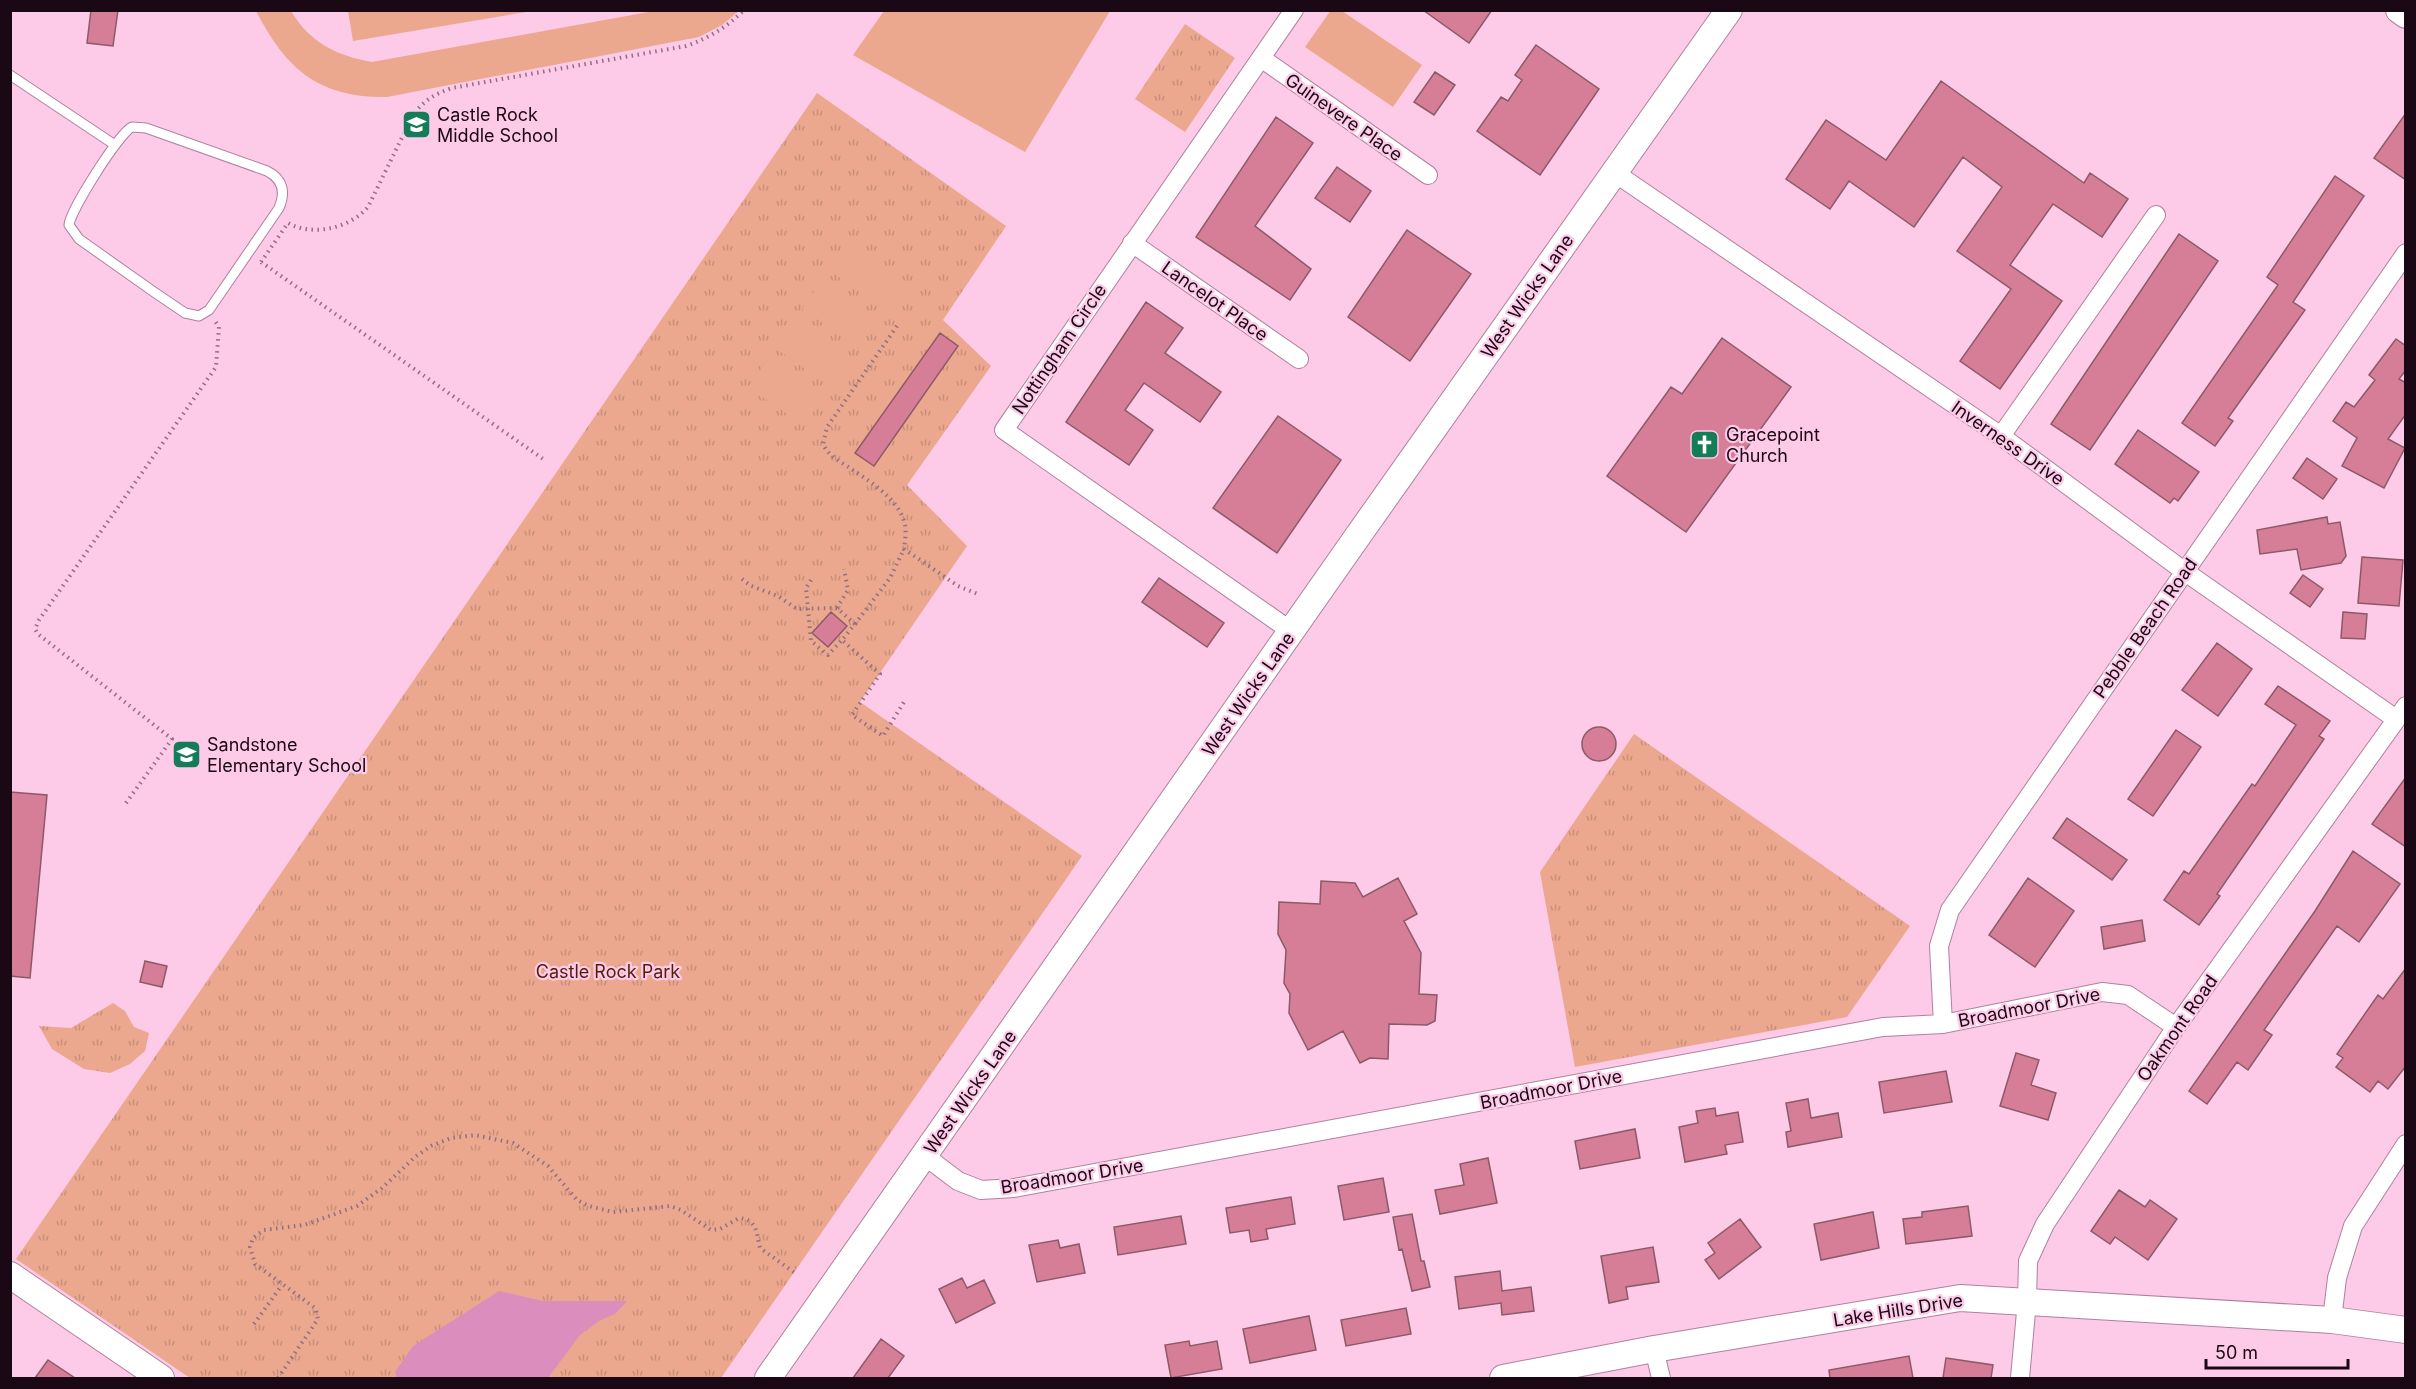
<svg xmlns="http://www.w3.org/2000/svg" width="2416" height="1389" font-family="Inter,sans-serif">
<style>
.park{fill:url(#park-tufts)}
.pitch{fill:#eba88e}
.water{fill:#db8ebe}
.building{fill:#d67e97;stroke:#8c5a67;stroke-width:1.5}
.lines{fill:none;stroke-linecap:round;stroke-linejoin:round}
.lane-casing{stroke:#af819d;stroke-width:11}
.street-casing{stroke:#af819d;stroke-width:20}
.secondary-casing{stroke:#af819d;stroke-width:28}
.path{stroke:#926f84;stroke-width:4;stroke-dasharray:1.5 4.5;stroke-linecap:butt}
.lane{stroke:#fff;stroke-width:9}
.street{stroke:#fff;stroke-width:18}
.secondary{stroke:#fff;stroke-width:26}
.labels{text-anchor:middle;dominant-baseline:central;stroke-width:4.5;stroke-linejoin:round;paint-order:stroke}
.poi-label{font-size:18px;fill:#1a0914;stroke:#fdcae8;text-anchor:start}
.street-label{font-size:18px;fill:#1a0914;stroke:#fdcae8}
.park-label{font-size:18px;fill:#521e06;stroke:#fdcae8}
</style>
<defs>
<pattern id="park-tufts" width="24" height="20" patternUnits="userSpaceOnUse" patternTransform="scale(1.5)"><rect width="24" height="20" fill="#eba88e"/><path d="M3 7l-1-3M5 7V3M7 7l1-3M15 17l-1-3M17 17v-4M19 17l1-3" fill="none" stroke="#c98f7a"/></pattern>
</defs>
<rect width="100%" height="100%" fill="#fdcae8"/>
<!-- park -->
<path class="park" d="M1185,24L1235,58L1185,132L1135,99Z
M817,93L1006,226L943,320L991,366L907,485L967,546L860,702L1082,856L721,1378H190L16,1259Z
M1634,734L1910,926L1847,1017L1575,1067L1540,872Z
M113,1003L125,1011L134,1027L149,1033L145,1051L130,1064L110,1073L84,1069L52,1049L39,1026L71,1028Z"/>
<!-- pitch -->
<path class="pitch" d="M1331,10L1342,11L1422,65L1393,107L1305,47Z
M256,11H291C309,42 337,56 372,62L654,11H739L722,25L699,37L387,97C318,98 286,69 256,11Z
M348,11V10L532,11L353,41Z
M884,11V10L1110,11L1025,152L853,55Z
M847,245L902,284L885,309L829,270Z
M820,283L876,322L858,347L802,309Z
M793,322L849,361L831,387L775,348Z
M766,361L822,400L804,425L748,387Z"/>
<!-- water -->
<path class="water" d="M499,1291L543,1301H627L615,1314L599,1321L580,1335L548,1378H397L395,1372L413,1346Z"/>
<!-- building -->
<path class="building" d="M91,10H118L113,46L87,43Z
M1423,10H1492L1469,43Z
M1536,45L1599,89L1540,175L1477,131L1501,97L1508,101L1522,80L1515,75Z
M1435,72L1455,85L1434,115L1414,102Z
M1941,81L2084,183L2090,173L2128,199L2102,237L2053,204L2010,265L2062,301L2000,389L1960,361L2011,289L1957,251L2002,187L1963,157L1914,227L1849,181L1830,209L1786,179L1826,120L1886,160Z
M2406,113V180L2374,158Z
M1276,117L1313,143L1255,226L1311,269L1290,300L1196,237Z
M1337,167L1371,191L1350,222L1315,198Z
M2335,176L2364,196L2293,302L2305,310L2228,418L2233,421L2215,446L2182,423L2278,285L2267,277Z
M1407,230L1471,274L1410,361L1348,317Z
M2179,234L2218,261L2090,450L2051,424Z
M1146,302L1183,328L1165,353L1221,392L1200,422L1144,383L1125,410L1153,430L1129,465L1066,422Z
M940,333L958,346L874,466L855,453Z
M1722,338L1791,387L1686,532L1607,476L1671,387L1682,394Z
M2396,339L2406,346V370L2399,379L2406,383V414L2388,439L2405,448L2384,488L2342,466L2357,438L2333,421L2346,402L2354,407L2375,380L2369,375Z
M1278,416L1341,460L1277,553L1213,508Z
M2138,430L2199,472L2178,501L2174,498L2170,503L2115,464Z
M2307,458L2337,479L2323,499L2293,478Z
M2327,517L2328,524L2340,522L2346,556L2341,563L2301,570L2297,549L2260,554L2257,530Z
M2362,557L2403,560L2399,606L2358,603Z
M2303,575L2323,589L2310,607L2290,593Z
M1159,578L1224,623L1207,647L1142,602Z
M831,612L847,626L828,647L812,633Z
M2343,612L2367,614L2365,639L2341,638Z
M2217,643L2252,669L2218,716L2182,690Z
M2278,686L2330,721L2319,736L2324,739L2217,894L2220,896L2199,925L2164,900L2184,871L2189,874L2252,784L2255,786L2296,725L2265,704Z
M1582 744a17 17 0 1 1 34 0a17 17 0 1 1-34 0Z
M2176,730L2201,747L2153,816L2128,799Z
M2406,777V847L2372,824Z
M10,792L47,795L30,978L10,976Z
M2067,818L2127,860L2112,880L2053,838Z
M2353,851L2400,884L2359,942L2337,926L2264,1030L2272,1035L2248,1070L2237,1062L2207,1104L2189,1091L2315,911Z
M1398,878L1417,914L1404,921L1421,953L1419,994L1437,995L1435,1021L1427,1025L1389,1024L1388,1059L1370,1058L1360,1063L1343,1031L1308,1050L1289,1013L1290,994L1284,983L1286,950L1278,934L1279,902L1320,904L1321,881L1355,883L1363,897Z
M2028,878L2074,911L2035,967L1989,935Z
M2142,920L2145,941L2104,949L2101,927Z
M145,961L167,966L162,987L140,982Z
M2406,968V1066L2388,1089L2378,1081L2370,1092L2336,1067L2343,1058L2337,1054L2378,995L2383,999Z
M2016,1053L2039,1060L2031,1085L2056,1093L2048,1120L2000,1106Z
M1946,1071L1952,1102L1884,1113L1879,1082Z
M1808,1099L1811,1118L1838,1113L1842,1137L1788,1147L1786,1132L1791,1131L1786,1103Z
M1715,1108L1716,1116L1738,1112L1743,1142L1725,1145L1727,1154L1685,1162L1679,1127L1698,1123L1696,1111Z
M1635,1129L1640,1158L1580,1169L1575,1141Z
M1488,1158L1497,1203L1440,1214L1435,1190L1464,1185L1460,1164Z
M1383,1178L1389,1212L1344,1220L1338,1186Z
M2119,1190L2145,1207L2150,1200L2177,1219L2148,1260L2115,1237L2110,1244L2091,1231Z
M1291,1197L1295,1224L1266,1229L1268,1239L1251,1242L1249,1230L1230,1233L1226,1208Z
M1968,1206L1972,1236L1906,1244L1903,1219L1922,1217V1212Z
M1873,1212L1879,1248L1821,1260L1814,1224Z
M1412,1214L1421,1261H1424L1430,1287L1412,1291L1402,1249L1399,1250L1393,1217Z
M1181,1216L1186,1244L1118,1255L1114,1227Z
M1740,1219L1761,1247L1719,1279L1705,1260L1715,1253L1708,1243Z
M1058,1240L1060,1248L1079,1244L1085,1273L1037,1282L1029,1245Z
M1653,1247L1659,1282L1626,1287L1628,1299L1609,1303L1601,1256Z
M1500,1271L1502,1291L1531,1287L1534,1311L1502,1315L1501,1303L1459,1309L1455,1277Z
M962,1278L967,1288L984,1280L995,1303L956,1323L939,1289Z
M1406,1308L1411,1334L1346,1346L1341,1320Z
M1309,1316L1316,1350L1250,1363L1243,1329Z
M881,1339L904,1356L888,1378H853Z
M1189,1341L1190,1346L1217,1341L1222,1369L1171,1378L1165,1345Z
M1909,1356L1913,1378H1830L1829,1370Z
M1946,1358L1993,1365L1991,1378H1943Z
M48,1360L75,1378H35Z"/>
<g class="lines">
<defs>
<path id="lane" d="M10,75L115,145
M132,127L146,128L267,171C283,179 286,192 279,208L209,310L199,316L185,313L154,292L79,239L69,225C70,211 119,133 132,127Z"/>
<path id="street" d="M1261,58L1428,175
M1615,173L2001,436L2184,571L2396,719
M1132,243L1299,359
M2001,436L2156,215
M1291,631L1004,430L1294,10
M1943,1024L1939,946L1950,910L2406,253
M925,1156L958,1181L981,1190L1014,1188L1883,1027L1943,1024L2102,992L2128,995L2176,1027
M2332,1320L2337,1278L2353,1226L2406,1144
M1654,1349L1661,1378
M2020,1378L2027,1301L2028,1261L2045,1224L2176,1027L2406,706"/>
<path id="secondary" d="M2399,10L2406,15
M10,1275L161,1378
M768,1378L1355,540L1729,10
M1503,1378L1654,1349L1960,1298L2332,1320L2406,1330"/>
</defs>
<!-- lane casing -->
<use href="#lane" class="lane-casing"/>
<!-- street casing -->
<use href="#street" class="street-casing"/>
<!-- secondary casing -->
<use href="#secondary" class="secondary-casing"/>
<!-- path -->
<path class="path" d="M261,262L288,223C313,237 350,228 368,207L413,115C424,100 435,94 452,88L686,46C709,38 727,27 744,10
M261,262L546,461
M897,326L827,427L823,444C828,455 837,460 847,466C867,480 896,496 904,521C907,530 905,540 904,549L958,586L978,594
M742,579L751,586L778,596L797,609L837,608L855,624L842,640L880,674L852,715L883,736L904,702
M811,580L806,588L811,641L828,655L842,640
M837,608L848,590L844,569
M855,624L890,578L904,549
M126,803L172,739L38,634L35,629L39,620L216,367L219,327L215,321
M254,1324L282,1285
M278,1378L318,1319L315,1308L255,1264L250,1247L253,1238L264,1230L304,1225L357,1206L382,1188L415,1157L431,1146L451,1138L475,1135L513,1143L548,1166L577,1200L589,1206L613,1212L670,1206L681,1210L711,1230L720,1229L739,1218C758,1220 756,1233 760,1248L795,1273"/>
<!-- lane -->
<use href="#lane" class="lane"/>
<!-- street -->
<use href="#street" class="street"/>
<!-- secondary -->
<use href="#secondary" class="secondary"/>
</g>
<!-- icons -->
<defs>
<symbol id="school-square" viewBox="-11 -11 22 22"><rect x="-9" y="-9" width="18" height="18" rx="4" fill="#147d57" stroke="#fdcae8"/><path d="M0-5L7-2L0 1L-7-2ZM-4 1L0 2.5L4 1V4Q0 6-4 4Z" fill="#fff"/></symbol>
<symbol id="church-square" viewBox="-11 -11 22 22"><rect x="-9" y="-9" width="18" height="18" rx="4" fill="#147d57" stroke="#fdcae8"/><path d="M-1.2-6h2.4v3.5h3.3v2.4h-3.3V6h-2.4V-.1h-3.3v-2.4h3.3Z" fill="#fff"/></symbol>
</defs>
<g fill-rule="evenodd">
<use href="#school-square" x="400" y="108" width="33" height="33"/>
<use href="#church-square" x="1688" y="428" width="33" height="33"/>
<use href="#school-square" x="170" y="738" width="33" height="33"/>
</g>
<g class="labels">
<!-- poi labels -->
<g class="poi-label">
<text x="437" y="114">Castle Rock<tspan x="437" dy="21">Middle School</tspan></text>
<text x="1726" y="434">Gracepoint<tspan x="1726" dy="21">Church</tspan></text>
<text x="207" y="744">Sandstone<tspan x="207" dy="21">Elementary School</tspan></text>
</g>
<!-- street labels -->
<g class="street-label">
<text transform="translate(1344 117) rotate(35)">Guinevere Place</text>
<text transform="translate(1527 296) rotate(-55)">West Wicks Lane</text>
<text transform="translate(1215 301) rotate(35)">Lancelot Place</text>
<text transform="translate(1059 349) rotate(-56)">Nottingham Circle</text>
<text transform="translate(2008 443) rotate(35)">Inverness Drive</text>
<text transform="translate(2145 628) rotate(-55)">Pebble Beach Road</text>
<text transform="translate(1248 694) rotate(-55)">West Wicks Lane</text>
<text transform="translate(2029 1007) rotate(-11)">Broadmoor Drive</text>
<text transform="translate(2177 1028) rotate(-55)">Oakmont Road</text>
<text transform="translate(1551 1089) rotate(-11)">Broadmoor Drive</text>
<text transform="translate(970 1092) rotate(-55)">West Wicks Lane</text>
<text transform="translate(1072 1176) rotate(-9)">Broadmoor Drive</text>
<text transform="translate(1898 1310) rotate(-9)">Lake Hills Drive</text>
</g>
<!-- park labels -->
<g class="park-label">
<text x="608" y="971">Castle Rock Park</text>
</g>
</g>
<!-- border -->
<rect width="2416" height="1389" fill="none" stroke="#1a0914" stroke-width="24"/>
<!-- scale -->
<path d="M2206 1359v9h142v-9" fill="none" stroke="#1a0914" stroke-width="3"/>
<text x="2215" y="1359" font-size="18" fill="#1a0914" stroke="#fdcae8" stroke-width="4.5" paint-order="stroke">50 m</text>
</svg>
